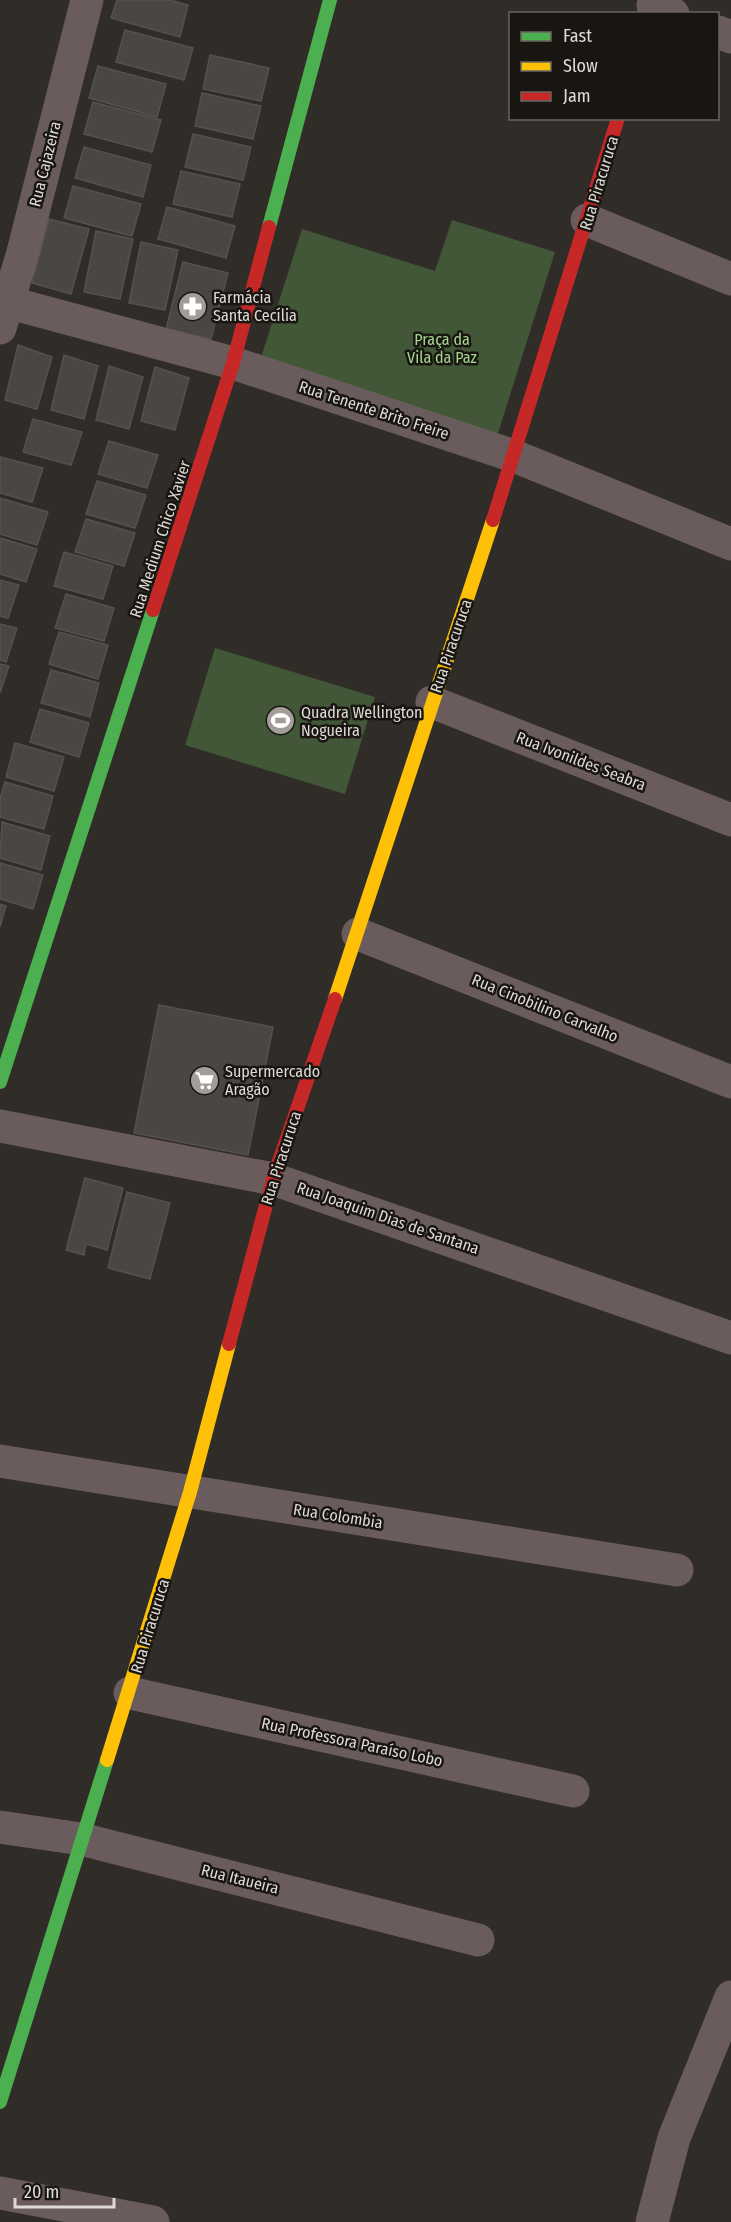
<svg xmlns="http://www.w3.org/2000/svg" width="731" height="2222" font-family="'Fira Sans Condensed',sans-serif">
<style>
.green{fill:#425738}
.building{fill:#4a4743;stroke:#55514e;stroke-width:1.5}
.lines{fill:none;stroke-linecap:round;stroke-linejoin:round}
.street{stroke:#6a5c5c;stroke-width:33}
.fast{stroke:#4caf50;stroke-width:14}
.slow{stroke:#ffc107;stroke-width:14}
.jam{stroke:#c62828;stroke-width:14}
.labels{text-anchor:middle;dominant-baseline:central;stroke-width:5;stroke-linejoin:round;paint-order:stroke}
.street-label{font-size:16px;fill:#dfdad5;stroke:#191612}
.poi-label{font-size:16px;fill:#dfdad5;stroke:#191612;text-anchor:start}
.park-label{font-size:16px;fill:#a2d68e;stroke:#191612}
</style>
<rect width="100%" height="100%" fill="#302c28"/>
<!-- green -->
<path class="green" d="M452,220L555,252L494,446L257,370L302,229L435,271Z
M215,648L375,697L345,794L185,745Z"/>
<!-- building -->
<path class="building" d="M117,0H170L188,5L180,37L111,18Z
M125,30L193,48L184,80L116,62Z
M210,55L269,68L261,101L203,89Z
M98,66L166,84L157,117L89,98Z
M202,93L261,106L253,139L195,126Z
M93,102L161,120L152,152L84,134Z
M193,134L251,147L243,180L185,167Z
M84,147L151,165L143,197L75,178Z
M181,171L240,184L232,217L173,204Z
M73,186L141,204L132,236L64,218Z
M167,207L235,226L226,258L158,239Z
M49,219L89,229L71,294L32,283Z
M96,231L133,239L120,299L84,292Z
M141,242L178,250L165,310L129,303Z
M183,262L228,273L211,339L166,329Z
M18,345L52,357L37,409L5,400Z
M64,355L98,366L84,419L51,410Z
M109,366L143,377L129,429L96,420Z
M155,367L189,378L175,430L141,421Z
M33,419L82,432L71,465L23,452Z
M109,441L158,455L147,488L98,474Z
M0,457L43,468L32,502L0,493Z
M97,481L146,495L135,528L86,514Z
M0,498L48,512L37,545L0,534Z
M86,519L135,533L124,566L75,552Z
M0,538L37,549L26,582L0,574Z
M64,552L113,566L103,599L54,586Z
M0,580L19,585L8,618L0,616Z
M66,594L114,608L104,641L55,628Z
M0,624L17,628L6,662L0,660Z
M59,632L108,645L98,679L49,664Z
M0,664L9,666L0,693Z
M51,670L99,683L90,717L41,703Z
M40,709L89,723L79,757L30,742Z
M15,743L64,757L54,791L6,777Z
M5,782L53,796L44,829L0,817V799Z
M2,822L50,836L41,870L0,858Z
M0,863L43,875L33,909L0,899Z
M0,904L6,906L0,927Z
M159,1005L273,1027L248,1155L134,1133Z
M85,1178L123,1188L107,1250L86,1244L84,1255L66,1250Z
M127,1192L170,1203L150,1279L108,1268Z"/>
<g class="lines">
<!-- street -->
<path class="street" d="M653,5L673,14
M718,32L731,37
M587,220L731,279
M7,302L233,363L514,456L731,544
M0,328L22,256L87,0
M432,702L731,820
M358,934L731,1082
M0,1126L273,1179L731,1338
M0,1461L677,1570
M130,1693L573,1791
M0,1827L81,1839L478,1940
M0,2193L153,2222
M652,2222L674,2138L731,1997"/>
<!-- fast -->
<path class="fast" d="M269,227L330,0
M0,1082L153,610
M0,2102L107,1760"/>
<!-- slow -->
<path class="slow" d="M335,999L493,520
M107,1760L190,1492L229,1344"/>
<!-- jam -->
<path class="jam" d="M493,520L618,118
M153,610L233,363L269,227
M229,1344L273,1179L335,999"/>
</g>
<!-- icons -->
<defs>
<symbol id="pharmacy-disc" viewBox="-11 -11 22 22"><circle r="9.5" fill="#a29d98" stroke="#191612"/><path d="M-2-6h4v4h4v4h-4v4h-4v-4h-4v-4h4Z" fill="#fff"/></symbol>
<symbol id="stadium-disc" viewBox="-11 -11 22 22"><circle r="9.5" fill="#a29d98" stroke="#191612"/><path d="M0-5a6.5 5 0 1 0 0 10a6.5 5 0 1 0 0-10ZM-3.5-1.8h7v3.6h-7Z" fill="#fff"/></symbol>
<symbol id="supermarket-disc" viewBox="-11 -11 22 22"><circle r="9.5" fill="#a29d98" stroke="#191612"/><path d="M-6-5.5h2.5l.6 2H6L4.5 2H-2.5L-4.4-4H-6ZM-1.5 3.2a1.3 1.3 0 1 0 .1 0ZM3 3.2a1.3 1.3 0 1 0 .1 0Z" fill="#fff"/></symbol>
</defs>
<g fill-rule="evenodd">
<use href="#pharmacy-disc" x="176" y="290" width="33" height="33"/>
<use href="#stadium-disc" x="264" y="704" width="33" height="33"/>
<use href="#supermarket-disc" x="188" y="1064" width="33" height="33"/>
</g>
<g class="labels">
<!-- street labels -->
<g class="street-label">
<text transform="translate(45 164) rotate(-76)">Rua Cajazeira</text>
<text transform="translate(599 183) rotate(-73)">Rua Piracuruca</text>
<text transform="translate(374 410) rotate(18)">Rua Tenente Brito Freire</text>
<text transform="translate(160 539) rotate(-72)">Rua Medium Chico Xavier</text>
<text transform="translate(451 646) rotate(-71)">Rua Piracuruca</text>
<text transform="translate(581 761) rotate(21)">Rua Ivonildes Seabra</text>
<text transform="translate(545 1008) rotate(22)">Rua Cinobilino Carvalho</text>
<text transform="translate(281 1158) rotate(-72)">Rua Piracuruca</text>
<text transform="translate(388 1218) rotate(19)">Rua Joaquim Dias de Santana</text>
<text transform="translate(338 1516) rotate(9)">Rua Colombia</text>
<text transform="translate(150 1626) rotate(-73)">Rua Piracuruca</text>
<text transform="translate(352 1742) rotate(12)">Rua Professora Paraíso Lobo</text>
<text transform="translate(240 1879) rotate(14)">Rua Itaueira</text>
</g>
<!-- poi labels -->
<g class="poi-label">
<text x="213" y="297">Farmácia<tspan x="213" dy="18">Santa Cecília</tspan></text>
<text x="301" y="712">Quadra Wellington<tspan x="301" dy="18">Nogueira</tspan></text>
<text x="225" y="1071">Supermercado<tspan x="225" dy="18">Aragão</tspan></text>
</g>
<!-- park labels -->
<g class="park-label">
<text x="442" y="339">Praça da<tspan x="442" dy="18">Vila da Paz</tspan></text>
</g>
</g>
<!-- legend -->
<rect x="509" y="12" width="210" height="108" fill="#191612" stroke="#686460" stroke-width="1.5"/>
<rect x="521" y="32" width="30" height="9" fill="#4caf50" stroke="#686460" stroke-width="1.5"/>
<text x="563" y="42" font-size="18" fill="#dfdad5">Fast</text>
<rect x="521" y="62" width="30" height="9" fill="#ffc107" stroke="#686460" stroke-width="1.5"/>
<text x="563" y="72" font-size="18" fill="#dfdad5">Slow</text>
<rect x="521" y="92" width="30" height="9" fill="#c62828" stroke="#686460" stroke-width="1.5"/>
<text x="563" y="102" font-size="18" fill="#dfdad5">Jam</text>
<!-- scale -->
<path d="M15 2198v9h99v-9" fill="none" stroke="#dfdad5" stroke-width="3"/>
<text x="24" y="2198" font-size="18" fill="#dfdad5" stroke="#191612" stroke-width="4.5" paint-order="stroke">20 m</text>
</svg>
